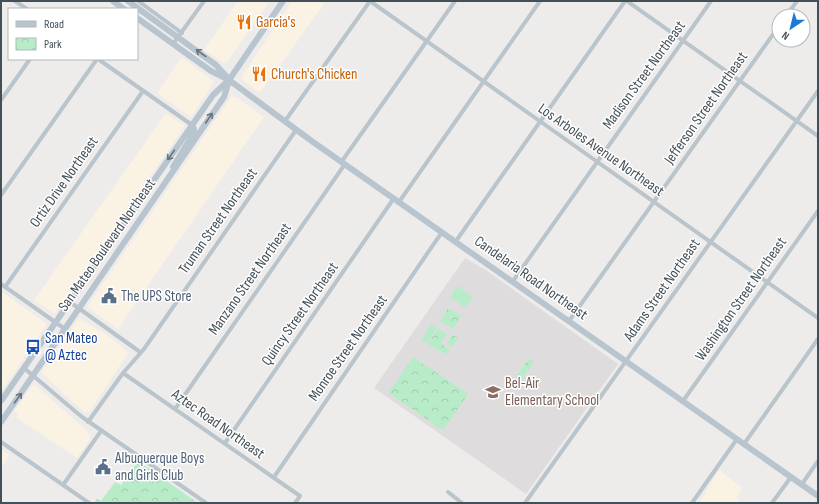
<svg xmlns="http://www.w3.org/2000/svg" width="819" height="504" font-family="'Sofia Sans Condensed',sans-serif">
<style>
.commercial{fill:#faf2e2}
.education{fill:#dfdcdd}
.grass{fill:#b8ecc9}
.park{fill:url(#park-crowns)}
.lines{fill:none;stroke-linecap:round;stroke-linejoin:round}
.minor{stroke:#b9c4cb;stroke-width:4}
.secondary{stroke:#b8c5cf;stroke-width:6}
.oneway{stroke:#67737c}
.labels{text-anchor:middle;dominant-baseline:central;stroke-width:3;stroke-linejoin:round;paint-order:stroke}
.food-label{font-size:15px;fill:#c56008;stroke:#fff;text-anchor:start}
.street-label{font-size:15px;fill:#445058;stroke:#fff}
.service-label{font-size:15px;fill:#4e5e75;stroke:#fff;text-anchor:start}
.transit-label{font-size:15px;fill:#164399;stroke:#fff;text-anchor:start}
.education-label{font-size:15px;fill:#785e54;stroke:#fff;text-anchor:start}
</style>
<defs>
<pattern id="park-crowns" width="20" height="18" patternUnits="userSpaceOnUse"><rect width="20" height="18" fill="#b8ecc9"/><path d="M2 6a3 3 0 1 1 6 0M12 15a3 3 0 1 1 6 0" fill="none" stroke="#9fccaf"/></pattern>
</defs>
<rect width="100%" height="100%" fill="#eeebeb"/>
<!-- commercial -->
<path class="commercial" d="M238,1H270L227,62L224,63L204,50Z
M292,1H326L260,93L243,80L242,76Z
M182,57L211,79L213,83L191,117L157,93Z
M231,97H236L264,117L118,329L87,307Z
M166,113L185,126L55,313H53L34,300Z
M1,291L47,324L1,392Z
M79,318L113,339L128,353L90,411L85,413L41,372Z
M34,384L88,432L90,439L77,458L16,417L18,414L14,411Z
M1,449L10,455L1,468Z
M719,470L742,488L737,497L740,503H699Z"/>
<!-- education -->
<path class="education" d="M465,258L487,271L618,364L526,494L374,388Z"/>
<!-- grass -->
<path class="grass" d="M458,286L473,297L465,308L450,297Z"/>
<!-- park -->
<path class="park" d="M448,308L461,316L453,329L440,321Z
M431,324L437,328L427,344L421,340Z
M438,328L447,334L441,343L449,350L447,354L428,345Z
M452,334L458,338L452,347L446,344Z
M413,357L467,393V396L444,429L442,430L390,394L389,392Z
M529,358L534,362L518,385L513,381Z
M138,461L198,503H94L97,499L101,501L115,482L121,485Z"/>
<g class="lines">
<!-- minor -->
<path class="minor" d="M15,1L27,9
M138,1L182,33
M370,1L818,318
M627,1L818,136
M786,16L797,1
M173,44L204,1
M98,59L192,125
M1,100L30,59
M285,121L370,1
M342,161L455,1
M1,195L97,59
M399,202L540,1
M456,241L625,1
M513,281L711,1
M1,284L65,329
M5,287L143,91
M70,302L140,352
M569,321L779,26
M24,368L82,417L206,503
M123,373L300,496L295,503
M683,401L818,211
M175,409L345,164
M88,422L123,373L144,349L296,130
M1,442L89,503
M225,443L394,198
M744,444L818,339
M274,477L442,232
M802,484L818,461
M63,485L101,431
M448,492L462,503
M525,503L818,91
M692,503L737,439
M772,503L791,477"/>
<!-- secondary -->
<path class="secondary" d="M113,1L124,9
M128,1L216,65L227,77
M137,18L211,71L229,80L313,142L818,496
M173,167L193,134L194,129L192,125
M1,401L213,95L229,80L283,1
M1,422L202,129L224,97L229,81"/>
</g>
<!-- one-way arrows -->
<defs><path id="oneway-shaft" d="M-6 0H5M1.5-3L5.5 0L1.5 3" fill="none" stroke-width="1.6" stroke-linecap="round" stroke-linejoin="round"/></defs>
<g class="oneway">
<use href="#oneway-shaft" transform="translate(201 53) rotate(-144)"/>
<use href="#oneway-shaft" transform="translate(209 118) rotate(-56)"/>
<use href="#oneway-shaft" transform="translate(171 155) rotate(125)"/>
<use href="#oneway-shaft" transform="translate(18 398) rotate(-54)"/>
</g>
<!-- icons -->
<defs>
<symbol id="restaurant-bare" viewBox="-9 -9 18 18"><path d="M-5-6h1v4h1v-4h1v4h1v-4h1v5L-1.5 .5V6h-2V.5L-5-1ZM5-6V6H3V1.5H1.5Q1.5-4 5-6Z" fill="#e8710a" stroke="#fff" stroke-width="2.5" paint-order="stroke"/></symbol>
<symbol id="civic-bare" viewBox="-9 -9 18 18"><path d="M-.6-6.5H3V-4.5H.6V-3L4-1V1h2V6H-6V1h2V-1L-.6-3ZM-1.2 2.5V6h2.4V2.5Z" fill="#5c6f8a" stroke="#fff" stroke-width="2.5" paint-order="stroke"/></symbol>
<symbol id="bus-bare" viewBox="-9 -9 18 18"><path d="M-5-6H5V4H4V6H2V4H-2V6H-4V4H-5ZM-3.5-4V0h7V-4ZM-3.5 1.2v1.5H-2V1.2ZM2 1.2v1.5H3.5V1.2Z" fill="#1a4fb4" stroke="#fff" stroke-width="2.5" paint-order="stroke"/></symbol>
<symbol id="school-bare" viewBox="-9 -9 18 18"><path d="M0-5L7-2L0 1L-7-2ZM-4 1L0 2.5L4 1V4Q0 6-4 4Z" fill="#8d6e63" stroke="#fff" stroke-width="2.5" paint-order="stroke"/></symbol>
</defs>
<g fill-rule="evenodd">
<use href="#restaurant-bare" x="233" y="11" width="22" height="22"/>
<use href="#restaurant-bare" x="248" y="63" width="22" height="22"/>
<use href="#civic-bare" x="98" y="285" width="22" height="22"/>
<use href="#bus-bare" x="22" y="336" width="22" height="22"/>
<use href="#school-bare" x="482" y="381" width="22" height="22"/>
<use href="#civic-bare" x="92" y="456" width="22" height="22"/>
</g>
<g class="labels">
<!-- food labels -->
<g class="food-label">
<text x="256" y="22">Garcia's</text>
<text x="271" y="74">Church's Chicken</text>
</g>
<!-- street labels -->
<g class="street-label">
<text transform="translate(644 75) rotate(-54)">Madison Street Northeast</text>
<text transform="translate(706 108) rotate(-55)">Jefferson Street Northeast</text>
<text transform="translate(601 150) rotate(35)">Los Arboles Avenue Northeast</text>
<text transform="translate(64 182) rotate(-55)">Ortiz Drive Northeast</text>
<text transform="translate(218 221) rotate(-55)">Truman Street Northeast</text>
<text transform="translate(107 245) rotate(-55)">San Mateo Boulevard Northeast</text>
<text transform="translate(531 278) rotate(35)">Candelaria Road Northeast</text>
<text transform="translate(250 279) rotate(-55)">Manzano Street Northeast</text>
<text transform="translate(662 290) rotate(-55)">Adams Street Northeast</text>
<text transform="translate(741 299) rotate(-55)">Washington Street Northeast</text>
<text transform="translate(300 314) rotate(-55)">Quincy Street Northeast</text>
<text transform="translate(348 348) rotate(-55)">Monroe Street Northeast</text>
<text transform="translate(218 424) rotate(35)">Aztec Road Northeast</text>
</g>
<!-- service labels -->
<g class="service-label">
<text x="121" y="296">The UPS Store</text>
<text x="115" y="458">Albuquerque Boys<tspan x="115" dy="17">and Girls Club</tspan></text>
</g>
<!-- transit labels -->
<g class="transit-label">
<text x="45" y="338">San Mateo<tspan x="45" dy="17">@ Aztec</tspan></text>
</g>
<!-- education labels -->
<g class="education-label">
<text x="505" y="383">Bel-Air<tspan x="505" dy="17">Elementary School</tspan></text>
</g>
</g>
<!-- border -->
<rect width="819" height="504" fill="none" stroke="#445058" stroke-width="4"/>
<!-- legend -->
<rect x="8" y="8" width="130" height="52" fill="#ffffff" stroke="#b4b9bc"/>
<rect x="16" y="21" width="20" height="6" fill="#b8c5cf" stroke="#b4b9bc"/>
<text x="44" y="28" font-size="12" fill="#445058">Road</text>
<rect x="16" y="38" width="20" height="12" fill="url(#park-crowns)" stroke="#b4b9bc"/>
<text x="44" y="48" font-size="12" fill="#445058">Park</text>
<!-- north arrow -->
<g transform="translate(791 28) rotate(215)"><circle r="19" fill="#ffffff" stroke="#b4b9bc"/>
<path d="M0-3L7 15L0 10L-7 15Z" fill="#1d79d6"/>
<text y="-6" font-size="11" font-weight="bold" text-anchor="middle" fill="#445058">N</text>
</g>
</svg>
